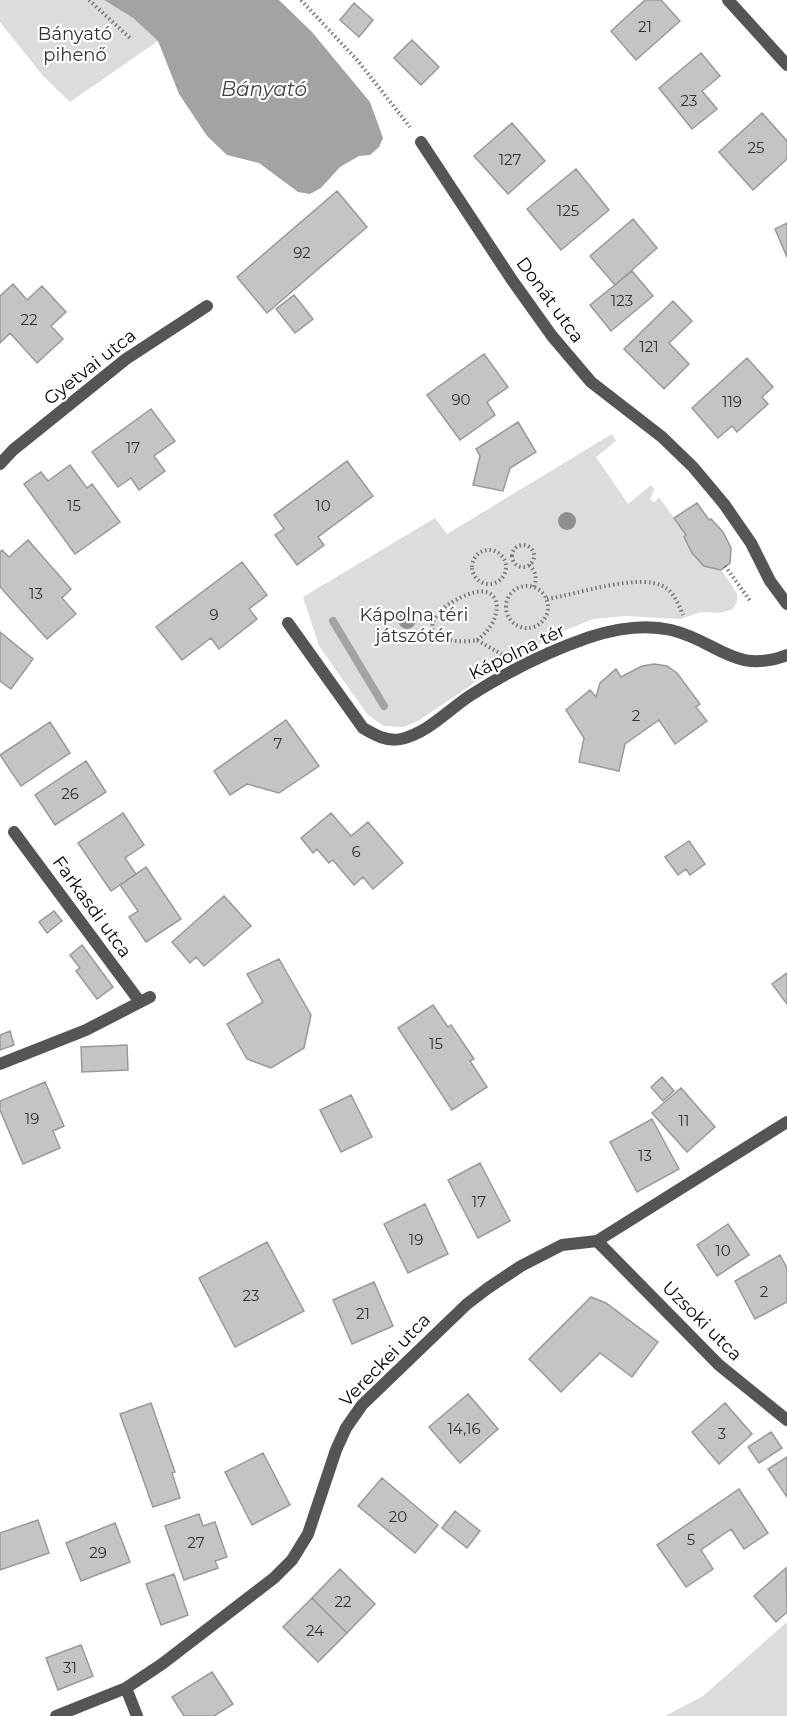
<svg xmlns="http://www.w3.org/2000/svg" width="787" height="1716" font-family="Montserrat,sans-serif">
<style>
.green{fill:#dcdcdc}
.water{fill:#a3a3a3}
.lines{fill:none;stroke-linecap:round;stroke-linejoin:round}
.stream{stroke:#a3a3a3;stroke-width:8}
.building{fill:#c4c4c4;stroke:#999;stroke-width:1.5}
.path{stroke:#777;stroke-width:4;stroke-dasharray:1.5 3;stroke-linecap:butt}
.minor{stroke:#555;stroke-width:12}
.tree{fill:#8f8f8f}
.labels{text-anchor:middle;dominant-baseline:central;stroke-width:4.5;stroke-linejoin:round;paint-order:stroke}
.number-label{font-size:15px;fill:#313131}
.park-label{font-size:18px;fill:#333;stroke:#fff}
.street-label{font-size:18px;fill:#000;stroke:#fff}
.water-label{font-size:20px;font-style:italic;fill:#444;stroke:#fff}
</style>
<rect width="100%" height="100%" fill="#fff"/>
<!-- green -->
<path class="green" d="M0,0H104L133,18L158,41L70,102L44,77L0,22Z
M612,434L616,441L596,457L628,504L651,485L654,489L650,500L655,502L659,497L686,535L684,537L692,553L721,570L733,587L737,594V602L732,610L718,613L701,612L680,619L625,616L593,619L559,633L498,667L418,721L404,727L384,726L368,715L319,646L303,597L435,518L447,534Z
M787,1622V1716H665L703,1696Z"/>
<!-- water -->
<path class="water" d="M104,0H279L312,32L370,102L383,138L379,147L370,155L359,156L340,167L321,188L310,194L298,192L259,163L227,155L207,136L179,94L158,41L133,18Z"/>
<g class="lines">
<!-- stream -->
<path class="stream" d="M333,621L384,706"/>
</g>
<!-- building -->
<path class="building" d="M645,0H661L680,21L636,60L611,31Z
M354,3L373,20L359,37L340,20Z
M412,40L439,67L421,85L394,58Z
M701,53L720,76L702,91L717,109L692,129L659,88Z
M762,113L787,141V159L753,190L719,152Z
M512,123L545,161L508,194L474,156Z
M576,169L609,210L561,250L527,209Z
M337,191L367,227L267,313L237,277Z
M633,219L657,248L615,285L590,256Z
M787,223V257L775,229Z
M632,271L653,296L611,331L590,305Z
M13,284L27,300L42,286L66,312L51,326L63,339L37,363L10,333L0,343V296Z
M294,295L313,319L295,333L276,309Z
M673,301L692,321L669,343L689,364L664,389L624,349Z
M484,354L508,387L487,402L495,415L460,440L427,395Z
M747,358L773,387L762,397L768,404L737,432L732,426L718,438L692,408Z
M151,409L175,441L154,456L165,471L139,490L131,478L118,487L92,452Z
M518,422L536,452L510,468L503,491L473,485L480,456L476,449Z
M347,461L373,496L318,537L324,545L297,565L275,535L284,529L274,515Z
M70,465L87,488L92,484L120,522L75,554L24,484L41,472L48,481Z
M697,503L709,520L711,519L723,532L731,548L730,563L721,570L704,566L692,553L684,537L686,535L674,518Z
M28,540L71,589L62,598L76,614L47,639L0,587V552L2,550L9,557Z
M242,562L267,595L249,609L257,619L219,649L211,638L182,660L156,627Z
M0,632L33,659L11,689L0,681Z
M654,664L667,666L677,673L700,704L696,707L707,721L675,744L659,720L625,744L619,771L579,762L584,738L566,710L590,690L596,697L600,683L616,669L621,677L642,666Z
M286,720L319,766L279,793L247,784L230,795L214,771Z
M50,722L70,753L21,786L0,755Z
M86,761L106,792L55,825L35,795Z
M123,813L144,845L125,858L136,874L111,891L78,843Z
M331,813L351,836L368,822L403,863L373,889L363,877L354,885L333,860L329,863L317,849L313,853L301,838Z
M689,841L705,864L690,875L686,869L678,875L665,857Z
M146,867L181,919L146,942L129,917L138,911L120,885Z
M224,896L251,926L204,966L196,957L190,963L172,942Z
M54,911L62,921L47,933L39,922Z
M82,945L113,987L97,999L76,971L80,968L70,955Z
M279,959L311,1015L304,1048L271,1068L247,1059L227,1024L263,1002L247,974Z
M787,973V1004L772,984Z
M433,1005L448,1027L451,1025L474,1059L470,1061L487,1087L452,1110L398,1028Z
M10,1031L14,1045L0,1050V1035Z
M127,1045L128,1070L82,1072L81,1047Z
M662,1077L674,1091L663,1101L651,1087Z
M45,1082L64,1126L53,1131L60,1148L23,1164L0,1110V1101Z
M681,1088L715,1127L687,1152L652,1113Z
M351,1095L372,1137L341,1152L320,1110Z
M652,1119L679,1169L637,1192L610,1142Z
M480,1163L510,1221L478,1238L448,1180Z
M425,1204L448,1254L408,1273L384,1224Z
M728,1224L749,1255L717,1276L697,1245Z
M267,1242L304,1311L235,1347L199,1278Z
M780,1255L787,1268V1302L755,1319L735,1281Z
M374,1282L393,1326L352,1344L333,1300Z
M591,1297L606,1303L658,1342L632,1377L600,1353L561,1392L529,1359Z
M468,1394L498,1429L460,1463L429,1427Z
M151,1403L175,1472L172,1473L180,1498L153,1507L120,1414Z
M725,1403L752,1434L719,1464L692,1432Z
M771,1432L782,1448L759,1463L748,1447Z
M263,1453L290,1505L252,1525L225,1472Z
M787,1457V1497L768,1469Z
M382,1478L438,1525L415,1553L358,1506Z
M739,1489L768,1533L744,1549L731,1529L701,1550L713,1569L686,1587L657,1545Z
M455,1511L480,1531L467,1548L442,1528Z
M199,1514L203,1526L215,1522L227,1557L215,1561L218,1568L184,1580L165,1526Z
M38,1520L49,1553L0,1570V1533Z
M115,1523L130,1562L81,1581L66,1543Z
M786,1568L787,1612L776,1622L754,1596Z
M340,1569L375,1604L347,1633L312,1598Z
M174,1574L188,1615L161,1625L146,1584Z
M312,1598L347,1633L318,1662L283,1627Z
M81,1645L93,1676L58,1690L46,1658Z
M212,1672L233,1704L214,1716H184L172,1697Z"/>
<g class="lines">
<!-- path -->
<path class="path" d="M89,0L131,39
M301,0L358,61L410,127
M512 556a11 11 0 1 1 22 0a11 11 0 1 1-22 0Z
M472 567a17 17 0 1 1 34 0a17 17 0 1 1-34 0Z
M529,565C536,572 537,578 534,587
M725,566L751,602
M506 607a21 21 0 1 1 42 0a21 21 0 1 1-42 0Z
M547,599C575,595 642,571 666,588C675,594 679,606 683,615
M477,640C507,619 504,575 460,598C452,602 444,606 438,614C417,640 460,644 477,640L503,655"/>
<!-- minor -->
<path class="minor" d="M728,0L787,65
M421,142L512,280L552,336L591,382L662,437L693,467L724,504L751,543L770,581L787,604
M0,464L13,450L126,359L207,306
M288,623L363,728C375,735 387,742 401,739C428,733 448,710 471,695C507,672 549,651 590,637C615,629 645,624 671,630C718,641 734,675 787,655
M14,832L140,1002
M0,1064L86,1030L150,997
M597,1241L719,1365L787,1420
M126,1688L137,1716
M56,1716L126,1688L162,1664L274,1578L292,1560L308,1534L336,1450L346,1428L362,1405L467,1304L488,1288L521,1266L562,1245L597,1241L787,1122"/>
</g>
<!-- trees -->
<g class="tree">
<circle cx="567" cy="521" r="9"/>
<circle cx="407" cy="620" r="9"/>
</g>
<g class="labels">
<!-- number labels -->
<g class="number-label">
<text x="645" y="26">21</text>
<text x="689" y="100">23</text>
<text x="756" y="147">25</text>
<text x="510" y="159">127</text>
<text x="568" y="210">125</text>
<text x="302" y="252">92</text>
<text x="622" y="300">123</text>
<text x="29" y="319">22</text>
<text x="649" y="346">121</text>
<text x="461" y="399">90</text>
<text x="732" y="401">119</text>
<text x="133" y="447">17</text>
<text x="74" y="505">15</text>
<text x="323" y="505">10</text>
<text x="36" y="593">13</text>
<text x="214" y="614">9</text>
<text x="636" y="715">2</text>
<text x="278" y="743">7</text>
<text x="70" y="793">26</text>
<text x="356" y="851">6</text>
<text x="436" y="1043">15</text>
<text x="32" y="1118">19</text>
<text x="684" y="1120">11</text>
<text x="645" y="1155">13</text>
<text x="479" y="1201">17</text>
<text x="416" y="1239">19</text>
<text x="723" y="1250">10</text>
<text x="764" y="1291">2</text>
<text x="251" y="1295">23</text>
<text x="363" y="1313">21</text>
<text x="464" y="1428">14,16</text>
<text x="722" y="1433">3</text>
<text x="398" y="1516">20</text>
<text x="691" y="1539">5</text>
<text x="196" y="1542">27</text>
<text x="98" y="1552">29</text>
<text x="343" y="1601">22</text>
<text x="315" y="1630">24</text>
<text x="70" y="1667">31</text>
</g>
<!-- park labels -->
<g class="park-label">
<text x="75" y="34">Bányató<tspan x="75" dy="21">pihenő</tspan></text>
<text x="414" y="615">Kápolna téri<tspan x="414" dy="21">játszótér</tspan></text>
</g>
<!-- street labels -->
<g class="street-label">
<text transform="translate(550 300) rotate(54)">Donát utca</text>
<text transform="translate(90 367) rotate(-38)">Gyetvai utca</text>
<text transform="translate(517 652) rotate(-26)">Kápolna tér</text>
<text transform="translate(92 907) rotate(54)">Farkasdi utca</text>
<text transform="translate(702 1321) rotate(45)">Uzsoki utca</text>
<text transform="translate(385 1360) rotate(-46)">Vereckei utca</text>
</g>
<!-- water labels -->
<g class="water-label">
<text x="264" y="89">Bányató</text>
</g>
</g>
</svg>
